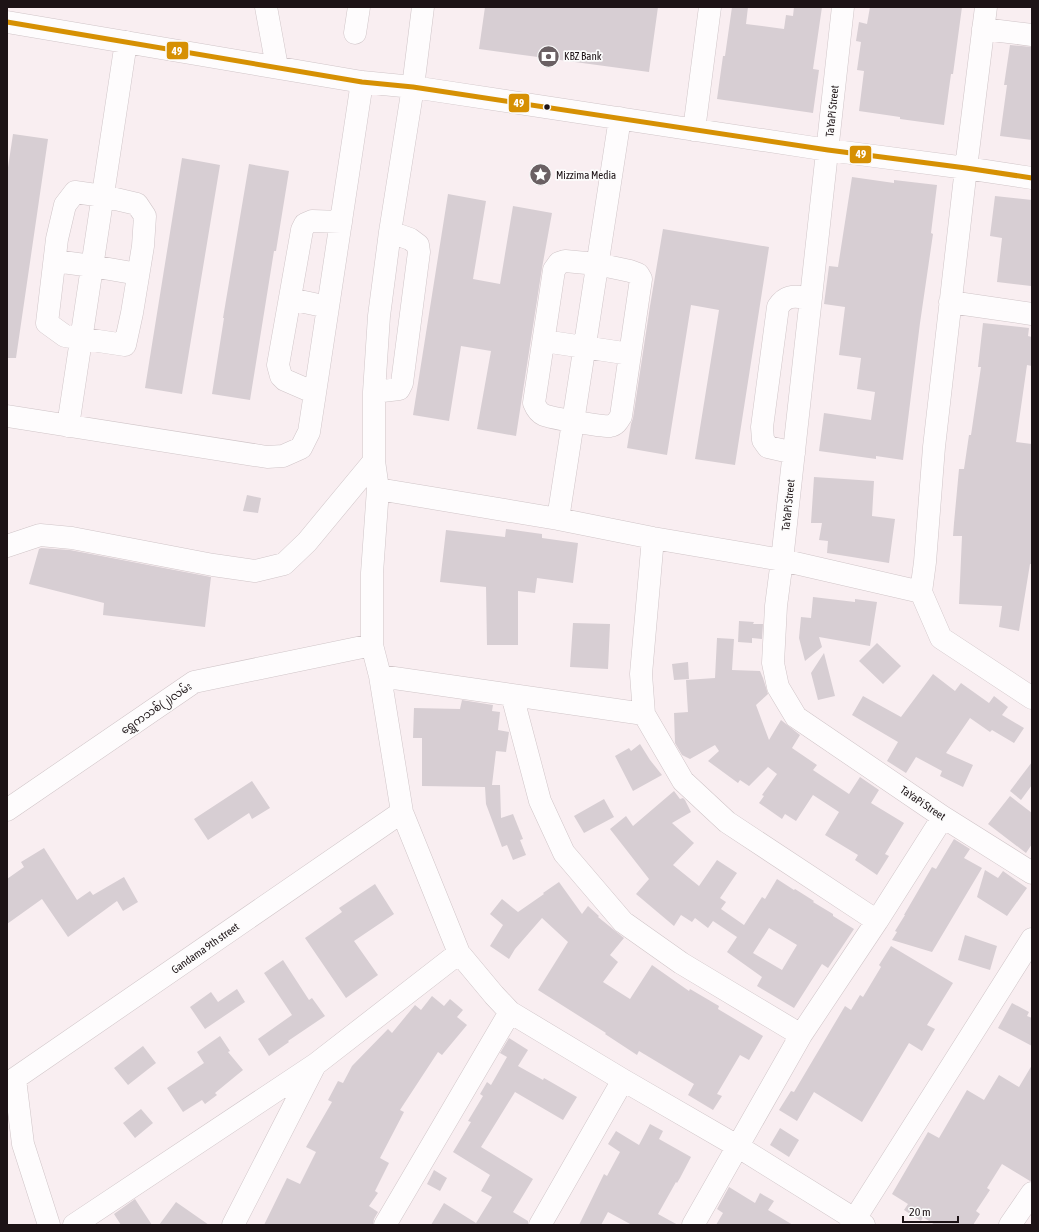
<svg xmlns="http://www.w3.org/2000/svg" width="1039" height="1232" font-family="'Asap Condensed','Noto Sans Myanmar',sans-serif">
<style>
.building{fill:#d7ced3;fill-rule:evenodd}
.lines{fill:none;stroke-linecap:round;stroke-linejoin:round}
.minor-casing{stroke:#d0c5c8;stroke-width:23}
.minor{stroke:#fefcfd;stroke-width:22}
.bus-1-casing{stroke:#fcfcfc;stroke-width:8}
.bus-1{stroke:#d69003;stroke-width:5}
.bus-dot{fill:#1d1316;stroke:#fcfcfc;stroke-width:1.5}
.labels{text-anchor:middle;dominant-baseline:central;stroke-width:3.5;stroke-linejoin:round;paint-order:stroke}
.poi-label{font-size:11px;fill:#1d1316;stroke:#fcfcfc;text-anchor:start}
.street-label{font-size:11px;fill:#1d1316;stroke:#fcfcfc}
.line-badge{stroke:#fcfcfc;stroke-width:1.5}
.badge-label{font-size:11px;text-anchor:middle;font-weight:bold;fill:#fff}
</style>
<rect width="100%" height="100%" fill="#f9eef1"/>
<!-- building -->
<path class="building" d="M485,7H658L649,72L479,49Z
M732,7H748L746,24L784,29L786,15L793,16L794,7H822L813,69L819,70L813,113L717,99L723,56H725Z
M870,7H962L953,74H951L944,125L900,119V117L859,111L864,71L857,70L861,42L856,41L859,22L867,24Z
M1010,45L1032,47V140L1000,136L1007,85H1004Z
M13,134L48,139L16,358H7V174Z
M182,158L220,165L182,394L145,388Z
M249,164L289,171L276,251H274L250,400L212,394L224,318H223Z
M852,177L894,183V180L937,185L931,233L933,234L920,323L903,460L876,456V459L819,451L824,413L871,420L875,392L857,389L861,358L839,355L845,307L824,304L829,266L838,267Z
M448,194L486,201L473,279L500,284L513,206L552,213L542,268L516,436L477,429L491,351L461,346L449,421L413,415Z
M995,196L1032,200L1031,286L997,282L1002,238L990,236Z
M663,229L769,247L735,465L695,459L719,310L691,305L667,455L627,448L631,424L633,418L650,306Z
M983,323L1029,328L1028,336L1032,337V366L1027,365L1016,442L1032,444V564H1030L1019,631L999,627L1002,606L959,604L962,536H953L954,523L959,469H964L969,435H971L981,367H978Z
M814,477L874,481L872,516L895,519L889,563L827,553L828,541L819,540L822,523H811Z
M247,495L261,498L258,513L243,511Z
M506,529L542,534V538L578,543L573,583L537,578L535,593L518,591V645H487L486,587L440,582L446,530L505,537Z
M41,548L70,550L211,577L205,627L103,615L104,603L29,584L39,549Z
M813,597L855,602V599L877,602L870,646L819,637L822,647L805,661L799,638L801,617L811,618Z
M739,621L754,622L753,624H763L762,639L752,638V643L738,642Z
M573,623L610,624L608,669L570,667Z
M717,638L734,639L732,670L760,671L763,678L768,694L756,705L769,740L781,720L800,735L792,748L817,765L813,770L849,794L860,777L879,790L871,803L904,823L885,854L889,856L877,875L855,860L858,855L825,835L839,812L813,795L796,821L785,814L782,819L759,803L764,796L762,795L777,774L768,767L749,786L740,780L738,783L708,761L719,751L715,745L690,759L682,755L675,743L674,713L688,712L686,680L715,678Z
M877,643L901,666L883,684L859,661Z
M824,653L835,696L818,700L811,673Z
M688,662L689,679L674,680L672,664Z
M933,674L955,691L961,683L989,703L994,696L1008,707L1002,715L1024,728L1014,743L992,730L990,732L970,718L946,753L973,765L963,787L940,776L942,771L916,757L906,773L887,761L898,742L852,715L863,696L901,717Z
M462,700L493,705L492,711L500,712L498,730L509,732L506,752L496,751L492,785H500L501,818L513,814L523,839L520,840L526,855L513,860L507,845L502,847L486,804L485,787L422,786V738H413L414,708L460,709Z
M640,744L650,760L662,775L633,791L615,756L629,748L631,751Z
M1032,762V785L1021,800L1010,791Z
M252,781L270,808L252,819L249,813L208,840L194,819Z
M674,791L680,799L683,798L685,800L691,812L672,823L694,843L673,865L699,886L717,860L737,873L720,898L726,902L721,909L744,925L762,897L765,899L777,879L794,890L795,889L814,901L813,902L833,914V916L854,929L828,968L822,964L794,1008L757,986L762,977L727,952L737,937L713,921L708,928L695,918L692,922L681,915L674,926L636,894L649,879L610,829L626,816L633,826ZM769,928L797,945L782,970L753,953Z
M1010,796L1032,813V844L1026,853L988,824Z
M604,799L614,817L584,833L574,816Z
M954,839L970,849L964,858L982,868L932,952L892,940L897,932L895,931L905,915H904L932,867L936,869Z
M44,848L77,900L90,891L93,895L124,877L138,902L123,911L117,901L68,937L42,899L7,924V879L24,867L21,862Z
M985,870L998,878L1003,871L1027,888L1007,916L977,897Z
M559,882L582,914L588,906L599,916L598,917L624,938L610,955L618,962L603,982L630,999L652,965L689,991L690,989L719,1006L718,1009L763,1036L749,1060L740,1055L717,1094L722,1096L713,1110L688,1095L694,1084L639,1051L637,1055L605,1034L606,1033L538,990L568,942L542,918L515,949L509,959L490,946L503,925L490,914L502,899L518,912L544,894L543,893Z
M375,884L394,914L354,941L378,975L346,998L305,938L342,912L339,908Z
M965,935L997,946L990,970L958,960Z
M891,946L953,983L927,1025L935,1029L922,1051L909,1043L862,1122L814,1092L797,1121L779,1110L791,1091L794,1092L845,1006L851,1010L860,995L863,997L881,967L879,965Z
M283,960L309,1000L312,998L325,1016L288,1041L289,1042L269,1056L258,1039L292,1015L264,973Z
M237,989L245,1002L205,1029L190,1007L211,992L218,1002Z
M432,996L444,1006L450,999L463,1010L457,1017L467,1025L442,1055L438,1052L400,1110L404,1112L380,1158L389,1163L375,1191L378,1193L369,1206L378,1212L374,1219L373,1225H264L287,1178L300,1184L316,1152L306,1147L332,1102L328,1100L338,1081L343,1083L352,1066L388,1029L392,1033L415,1005L421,1010Z
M1012,1003L1029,1012L1027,1016L1032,1018V1046L998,1028Z
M220,1036L230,1051L228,1052L243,1070L215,1093L217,1095L205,1104L202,1100L183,1112L167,1088L204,1063L197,1052Z
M509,1038L528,1050L518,1066L543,1080L544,1078L577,1097L563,1120L515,1092L481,1147L533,1179L513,1212L528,1221V1225H431L444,1203L476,1223L492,1197L481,1191L490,1175L453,1152L471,1122L468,1121L483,1096L480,1094L487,1082L491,1085L507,1057L500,1053Z
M143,1046L156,1063L128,1085L114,1068Z
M1032,1065V1181H1030L1002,1164L987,1188L990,1190L976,1211L980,1214L973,1225H935L923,1217L921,1221L904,1210L908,1204L892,1194L928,1132L939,1138L967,1090L984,1100L999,1075L1019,1087Z
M141,1109L153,1123L135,1138L123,1123Z
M650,1124L663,1131L659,1139L691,1157L680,1178L677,1183L676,1182L658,1214L678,1225H632L608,1212L601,1225H579L604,1174L607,1176L620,1152L608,1144L616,1131L639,1145Z
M780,1128L799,1140L789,1157L770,1145Z
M434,1170L447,1178L440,1191L427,1184Z
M729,1187L755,1203L760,1193L774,1201L768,1210L793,1225H716L723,1213L717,1209Z
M135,1199L152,1225H121L114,1214Z
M176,1202L209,1225H159Z"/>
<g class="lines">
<defs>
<path id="minor" d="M266,7L277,67
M423,7L413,87L390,232L379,316L374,392V461L378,489L372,573V645L380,676L402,812L459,953L494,995L510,1012L623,1080L737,1146L864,1225
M843,7L782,560L776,606L773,663L778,687L796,717L943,817L1032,873
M986,7L966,168L934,447L925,562L921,592L941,638L1032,698
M7,22L362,82L413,87L828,150L966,168L1032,178
M983,29L1032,35
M355,33L359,7
M694,130L710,7
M75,192L103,196L137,204L145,216L143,246L132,313L125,345L65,336L47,323L57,239L65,205Z
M55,261L92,266L138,274
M565,261L597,264L630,271L638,274L641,279L621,416C618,421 616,425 610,426C603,427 551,418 544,415C539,413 536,408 534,403L554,270L559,263Z
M290,299L328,307
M950,302L1032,314
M544,341L630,354
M374,392L399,389L402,383L419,252L418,245L410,239L390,232
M315,393L285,380L281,376L278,365L302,230L305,224L312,221L341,222
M7,416L267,457L283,456L301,448L309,432L315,393L362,82
M68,426L126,42
M794,453L768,447L763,440L762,427L778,307C787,293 796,297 811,298
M378,489L558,519L653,538L782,560L921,592
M558,519L620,118
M653,538L641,674L644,714L683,781L727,822L877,921
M7,546L40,535L72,538L213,565L255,571L284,564L307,542L374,461
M380,676L644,714
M512,695L540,801L564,853L623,922L681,963L801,1035
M7,810L194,682L372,645
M15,1079L23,1144L49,1225
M7,1084L402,812
M74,1225L316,1064L459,953
M233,1225L315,1065
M385,1225L510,1012
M540,1225L623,1080
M693,1225L801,1035L877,921L943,817
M851,1225L1032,939
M1010,1225L1032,1193"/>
</defs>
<!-- minor casing -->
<use href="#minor" class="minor-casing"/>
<!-- minor -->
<use href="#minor" class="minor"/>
<defs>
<path id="bus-1" d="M7,22L362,82L413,87L828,150L966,168L1032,178"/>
</defs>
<!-- bus-1 casing -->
<use href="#bus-1" class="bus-1-casing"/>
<!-- bus-1 -->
<use href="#bus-1" class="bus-1"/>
</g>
<!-- icons -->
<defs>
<symbol id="bank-disc" viewBox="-11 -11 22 22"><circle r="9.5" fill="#6a6063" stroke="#fcfcfc"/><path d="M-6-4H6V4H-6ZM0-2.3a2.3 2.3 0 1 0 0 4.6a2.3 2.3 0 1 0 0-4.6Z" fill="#fff"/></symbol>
<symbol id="sight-disc" viewBox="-11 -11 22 22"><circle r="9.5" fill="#6a6063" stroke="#fcfcfc"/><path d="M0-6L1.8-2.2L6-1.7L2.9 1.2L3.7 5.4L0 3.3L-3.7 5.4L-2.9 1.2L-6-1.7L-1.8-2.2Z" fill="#fff"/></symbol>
</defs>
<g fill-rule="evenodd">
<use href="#bank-disc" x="536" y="44" width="25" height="25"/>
<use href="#sight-disc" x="528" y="162" width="25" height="25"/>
</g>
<!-- markers -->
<circle class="bus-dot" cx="547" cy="107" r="3.5"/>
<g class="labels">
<!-- poi labels -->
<g class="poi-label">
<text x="564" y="56">KBZ Bank</text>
<text x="556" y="175">Mizzima Media</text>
</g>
<!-- street labels -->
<g class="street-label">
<text transform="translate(832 111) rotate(-84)">TaYaPi Street</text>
<text transform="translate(788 505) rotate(-84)">TaYaPi Street</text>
<text transform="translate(156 708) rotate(-34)">ရွှေကသစ်(၂)လမ်း</text>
<text transform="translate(923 803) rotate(34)">TaYaPi Street</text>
<text transform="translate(205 948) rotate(-35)">Gandama 9th street</text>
</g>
</g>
<g class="line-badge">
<rect x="166" y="41" width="23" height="19" rx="4" fill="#d69003"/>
<rect x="508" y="93" width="22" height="20" rx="4" fill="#d69003"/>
<rect x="849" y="145" width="23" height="19" rx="4" fill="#d69003"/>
</g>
<g class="badge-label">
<text x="177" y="55">49</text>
<text x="519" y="107">49</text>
<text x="861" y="158">49</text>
</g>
<!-- border -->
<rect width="1039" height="1232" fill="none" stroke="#1d1316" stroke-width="16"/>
<!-- scale -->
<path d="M903 1216v6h55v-6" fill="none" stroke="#1d1316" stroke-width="2"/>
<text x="909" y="1216" font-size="12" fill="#1d1316" stroke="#fcfcfc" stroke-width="3" paint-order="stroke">20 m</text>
</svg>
